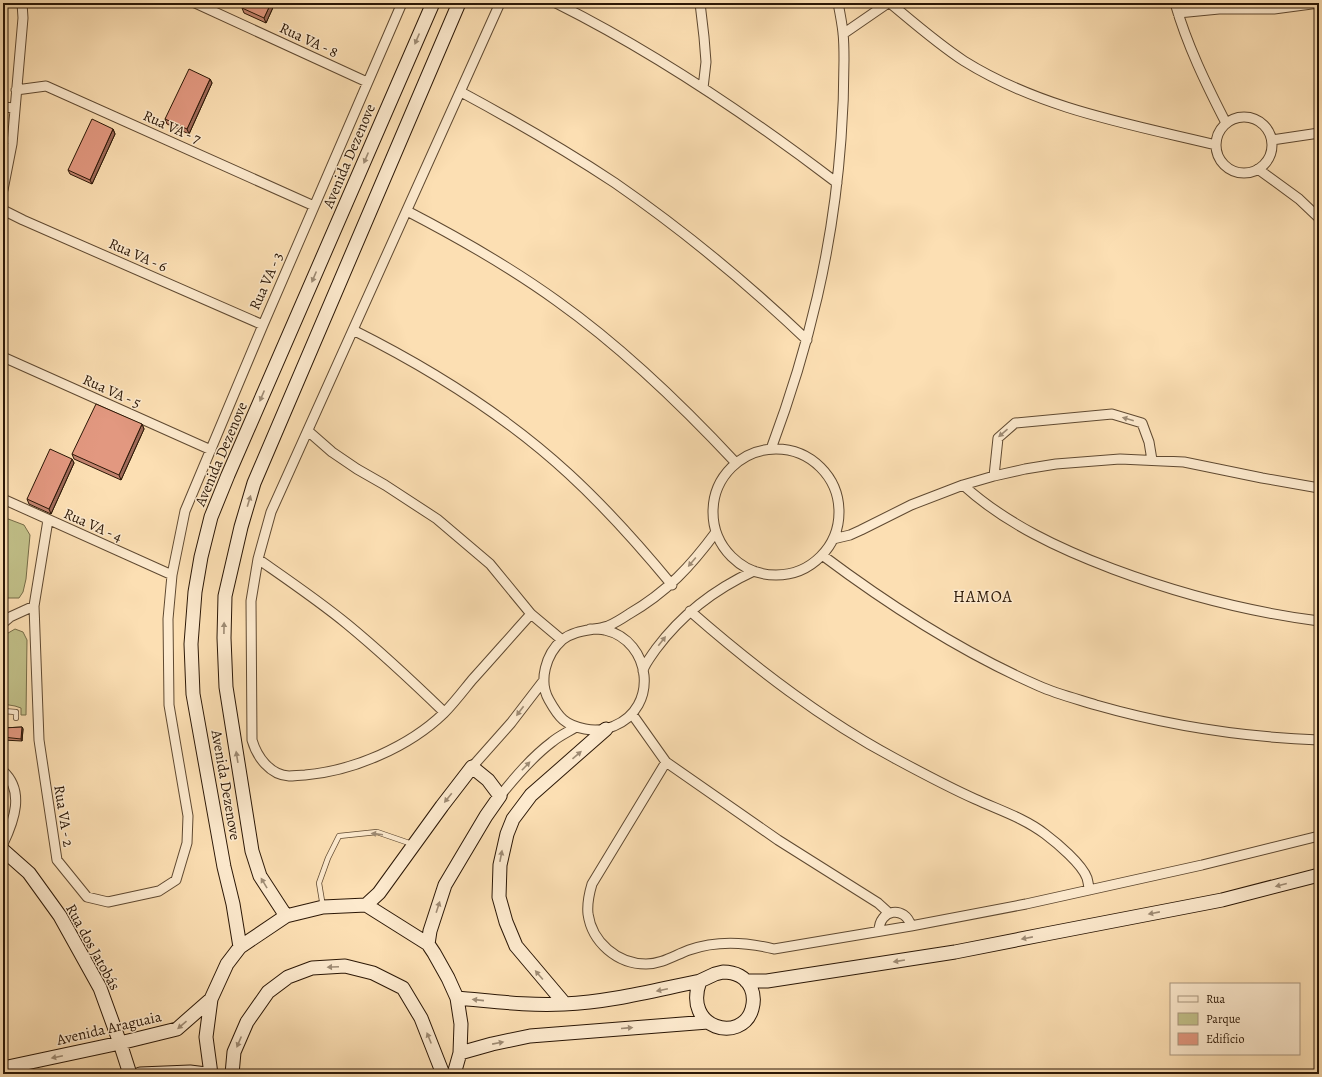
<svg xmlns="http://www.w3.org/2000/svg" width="1322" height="1077" font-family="Alegreya,serif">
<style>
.green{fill:#c2c18a;stroke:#766c48}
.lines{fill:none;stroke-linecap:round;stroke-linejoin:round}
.lane-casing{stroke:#5f4931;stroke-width:6}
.street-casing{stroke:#5f4931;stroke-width:11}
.secondary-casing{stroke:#2b1706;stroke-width:15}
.lane{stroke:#fdeace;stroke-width:4.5}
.street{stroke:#fdeace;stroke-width:9}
.secondary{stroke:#fdeace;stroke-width:13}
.wall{fill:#c2836e;stroke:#2b1706}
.shaded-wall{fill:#9e6a5a;stroke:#2b1706}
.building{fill:#e29880;stroke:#2b1706}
.oneway{fill:#9e8b74}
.labels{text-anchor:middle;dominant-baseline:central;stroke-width:3;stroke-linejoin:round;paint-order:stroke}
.street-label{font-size:15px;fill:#2b1706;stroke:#fdeace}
.neighbourhood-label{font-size:16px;letter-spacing:1px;fill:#2b1706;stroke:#fdeace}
</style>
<rect width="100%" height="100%" fill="#fcdfb3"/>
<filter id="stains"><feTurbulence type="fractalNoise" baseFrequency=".005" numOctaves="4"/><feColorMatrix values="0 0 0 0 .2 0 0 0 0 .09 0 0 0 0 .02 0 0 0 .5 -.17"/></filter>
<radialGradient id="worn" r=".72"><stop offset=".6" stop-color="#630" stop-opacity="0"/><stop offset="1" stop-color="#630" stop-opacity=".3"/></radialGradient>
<!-- green -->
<path class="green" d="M3,517L24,525L30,535L26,579L23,592L19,598H7L3,595Z
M15,629L23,632L27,640L26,715H21V708L15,706L3,704V636Z"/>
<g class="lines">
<defs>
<path id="lane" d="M3,711L16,712V718
M323,907L319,883L328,858L339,836L377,832L412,844"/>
<path id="street" d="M195,3L367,82
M500,3L271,512L258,559L251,601L252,740C257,757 270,775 289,776C294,776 300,775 305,775C353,771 409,747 444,713C454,703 463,691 472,680C492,658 511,636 531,614
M556,3C656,53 749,116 837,183
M700,3L704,37L706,62L703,88
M890,3C914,23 938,44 964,61C1041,109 1129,124 1216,145
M1175,3C1187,45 1206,84 1226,123
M1178,13L1219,9H1274L1319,3
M843,34L888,3
M16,90L46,86L314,206
M461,92C513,120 565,150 615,183C683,230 747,283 807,340
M3,107L15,108
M1216 145a28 28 0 1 1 56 0a28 28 0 1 1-56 0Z
M1272,140L1319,133
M1258,169L1299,199L1319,218
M3,190L12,144L23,18L22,3
M3,210L23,220L263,325
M407,211C459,238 510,267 557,301C623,348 681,404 736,463
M353,330C431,369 505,415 569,474C606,508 639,545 672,585
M3,357L211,450
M308,431L332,452L357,469L385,485L437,519L490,564L531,614L562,640
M771,449C809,347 833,249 841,139C843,113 844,87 844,60C844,51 844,42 843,33C842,23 840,13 838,3
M713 512a63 63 0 1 1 126 0a63 63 0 1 1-126 0Z
M994,476L998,438L1015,423L1112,414L1142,423L1149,442L1152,460
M963,485C1006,524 1060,549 1113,569C1180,594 1249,612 1319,621
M3,499L172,575
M48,520L34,606L39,740L57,860L87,897L108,902L159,891L176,880L187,843L188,816L169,705L168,619L172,575L185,511L263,325L402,3
M833,539L850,535L861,530L911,505L963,485L994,476L1025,469L1056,464L1120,459L1184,462L1262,478L1319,488
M822,555C890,606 961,652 1039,686C1057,694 1077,699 1096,705C1169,726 1243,737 1319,740
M258,559C288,580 319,601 347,624C381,652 413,682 444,712
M690,611C754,667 821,719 896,759C922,773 948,787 975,799C999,810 1024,818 1045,834C1057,843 1082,864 1087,878C1088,882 1089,886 1089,890
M3,623L10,617L34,606
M590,629C595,629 600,629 605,630C652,641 659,708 614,726C605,730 595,731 585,729C565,725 559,718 549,700C538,681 546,654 562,640C576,629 592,631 608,626C615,623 623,618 629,614C667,592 691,566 716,532
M643,671C644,665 652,655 656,649C682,614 715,589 754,571
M632,714L666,762L778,840L878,903L889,913
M666,762L592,884C589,894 587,904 588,914C592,942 617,964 646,964C662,964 675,955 689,950C717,940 746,942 774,949L911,926L1026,904L1202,865L1319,836
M472,767L511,723L544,680
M3,771C25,791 14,821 3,844
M500,796C516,776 532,757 552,742C559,736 568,732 576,727
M879,931C879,909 905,905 911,926"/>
<path id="secondary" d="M3,850L29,873L60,916L100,988L120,1043L130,1074
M366,905L379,893L442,806L472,767L488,780L500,796L486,816L445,885L430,931L428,944
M286,916L260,876L252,851L226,687L224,638L225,596L241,527L254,483L459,3
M240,947L233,904L224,867L193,694L191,644L195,592L201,557L211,517L228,475L433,3
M723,972C735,972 746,977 751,988C754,995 754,1002 752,1009C742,1044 682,1029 700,981L715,974Z
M746,981H767L955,952L1046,934L1222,900L1319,875
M457,998C493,1001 528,1006 564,1004C611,1002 655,990 700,981
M565,1004L516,946L506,922L499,897L500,865L507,834L513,819L531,795L606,729
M460,1053L492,1044L530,1036L708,1022
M3,1068L120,1043L177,1029L211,999
M140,1074L190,1072L206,1074
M211,1074L206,1037L211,999L227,964L240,947L286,916L323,907L366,905L428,944L434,953L448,978L457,998L461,1024L460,1053L454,1074
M232,1074L234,1052L247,1022L268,992L288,977L312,968L345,966L373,973L403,988L421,1018L443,1074"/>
</defs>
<!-- lane casing -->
<use href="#lane" class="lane-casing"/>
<!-- street casing -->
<use href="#street" class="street-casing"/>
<!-- secondary casing -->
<use href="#secondary" class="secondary-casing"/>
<!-- lane -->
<use href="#lane" class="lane"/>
<!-- street -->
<use href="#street" class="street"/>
<!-- secondary -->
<use href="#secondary" class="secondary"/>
</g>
<!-- wall -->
<path class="wall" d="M275,3L266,23L244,13L242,8Z
M210,79L212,83L189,134L167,124L165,119Z
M113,129L115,134L92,184L70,174L68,170Z
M142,424L144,429L121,480L74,459L72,454Z
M72,459L74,463L51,514L29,504L27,499Z
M22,727L23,729L22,741L3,740V728Z"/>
<!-- shaded-wall -->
<path class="shaded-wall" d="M271,3H275L266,23L264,18Z
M210,79L212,83L189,134L187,129Z
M113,129L115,134L92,184L90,180Z
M142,424L144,429L121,480L119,475Z
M72,459L74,463L51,514L49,509Z
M22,727L23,729L22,741L21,739Z"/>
<!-- building -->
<path class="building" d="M245,3H271L264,18L242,8Z
M189,69L210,79L187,129L165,119Z
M92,119L113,129L90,180L68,170Z
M96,404L142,424L119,475L72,454Z
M50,449L72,459L49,509L27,499Z
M22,727L21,739L3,737V728Z"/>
<!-- one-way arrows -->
<defs><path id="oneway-solid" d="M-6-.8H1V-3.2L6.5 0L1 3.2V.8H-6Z"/></defs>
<g class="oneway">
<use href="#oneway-solid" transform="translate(417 39) rotate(113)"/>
<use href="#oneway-solid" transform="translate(366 158) rotate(113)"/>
<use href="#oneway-solid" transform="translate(314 277) rotate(113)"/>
<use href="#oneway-solid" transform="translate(262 396) rotate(113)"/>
<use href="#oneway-solid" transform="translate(1128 419) rotate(-164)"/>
<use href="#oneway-solid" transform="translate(1003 433) rotate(139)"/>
<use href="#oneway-solid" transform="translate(249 501) rotate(-73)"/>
<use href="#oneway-solid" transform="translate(692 562) rotate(130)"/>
<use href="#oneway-solid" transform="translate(224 628) rotate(-89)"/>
<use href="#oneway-solid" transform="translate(662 641) rotate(-52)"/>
<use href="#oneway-solid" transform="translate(520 711) rotate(127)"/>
<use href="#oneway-solid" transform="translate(577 755) rotate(-41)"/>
<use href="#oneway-solid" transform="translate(237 757) rotate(-99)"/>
<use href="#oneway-solid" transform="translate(526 766) rotate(-46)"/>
<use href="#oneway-solid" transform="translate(448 798) rotate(129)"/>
<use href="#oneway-solid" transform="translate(377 834) rotate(-173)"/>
<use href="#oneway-solid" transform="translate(501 856) rotate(-79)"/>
<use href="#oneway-solid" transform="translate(264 883) rotate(-121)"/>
<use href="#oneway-solid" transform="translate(1281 885) rotate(165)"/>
<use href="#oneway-solid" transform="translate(438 907) rotate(-72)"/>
<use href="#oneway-solid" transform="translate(1154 913) rotate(169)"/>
<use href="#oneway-solid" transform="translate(1027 938) rotate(169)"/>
<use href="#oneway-solid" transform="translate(899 961) rotate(171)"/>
<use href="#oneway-solid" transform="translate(333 967) rotate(178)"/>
<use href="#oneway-solid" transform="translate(539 975) rotate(-131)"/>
<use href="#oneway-solid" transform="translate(662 990) rotate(168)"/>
<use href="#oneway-solid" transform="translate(478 1000) rotate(-174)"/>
<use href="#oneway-solid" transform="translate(182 1025) rotate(139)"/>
<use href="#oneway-solid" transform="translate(627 1028) rotate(-5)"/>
<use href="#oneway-solid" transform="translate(429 1038) rotate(-112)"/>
<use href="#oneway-solid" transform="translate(239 1042) rotate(113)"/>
<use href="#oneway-solid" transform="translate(498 1043) rotate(-11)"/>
<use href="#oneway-solid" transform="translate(57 1057) rotate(168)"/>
</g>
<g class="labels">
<!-- street labels -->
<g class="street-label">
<text transform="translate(309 40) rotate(25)">Rua VA - 8</text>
<text transform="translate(172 127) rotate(24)">Rua VA - 7</text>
<text transform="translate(349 156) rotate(-67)">Avenida Dezenove</text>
<text transform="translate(138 255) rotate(24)">Rua VA - 6</text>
<text transform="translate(266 281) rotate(-66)">Rua VA - 3</text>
<text transform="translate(112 391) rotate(24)">Rua VA - 5</text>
<text transform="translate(221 454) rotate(-67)">Avenida Dezenove</text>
<text transform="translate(93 525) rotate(24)">Rua VA - 4</text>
<text transform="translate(226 785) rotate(80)">Avenida Dezenove</text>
<text transform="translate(64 816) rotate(81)">Rua VA - 2</text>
<text transform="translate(93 947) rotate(61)">Rua dos Jatobás</text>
<text transform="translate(109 1028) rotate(-13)">Avenida Araguaia</text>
</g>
<!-- neighbourhood labels -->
<g class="neighbourhood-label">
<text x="983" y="597">HAMOA</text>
</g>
</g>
<!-- margin -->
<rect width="1322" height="1077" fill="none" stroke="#fcdfb3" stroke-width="16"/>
<rect x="4" y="4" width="1314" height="1069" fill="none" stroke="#2b1706" stroke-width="2"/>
<rect x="8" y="8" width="1306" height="1061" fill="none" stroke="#2b1706"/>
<!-- legend -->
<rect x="1170" y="983" width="130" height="72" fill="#fdeace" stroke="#a9967e"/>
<rect x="1178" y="996" width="20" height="6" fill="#fdeace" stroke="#a9967e"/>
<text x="1206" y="1003" font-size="12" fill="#2b1706">Rua</text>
<rect x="1178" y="1013" width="20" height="12" fill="#c2c18a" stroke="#a9967e"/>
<text x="1206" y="1023" font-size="12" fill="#2b1706">Parque</text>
<rect x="1178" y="1033" width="20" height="12" fill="#e29880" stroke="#a9967e"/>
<text x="1206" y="1043" font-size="12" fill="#2b1706">Edifício</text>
<rect width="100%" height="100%" filter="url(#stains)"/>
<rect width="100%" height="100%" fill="url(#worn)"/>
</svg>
